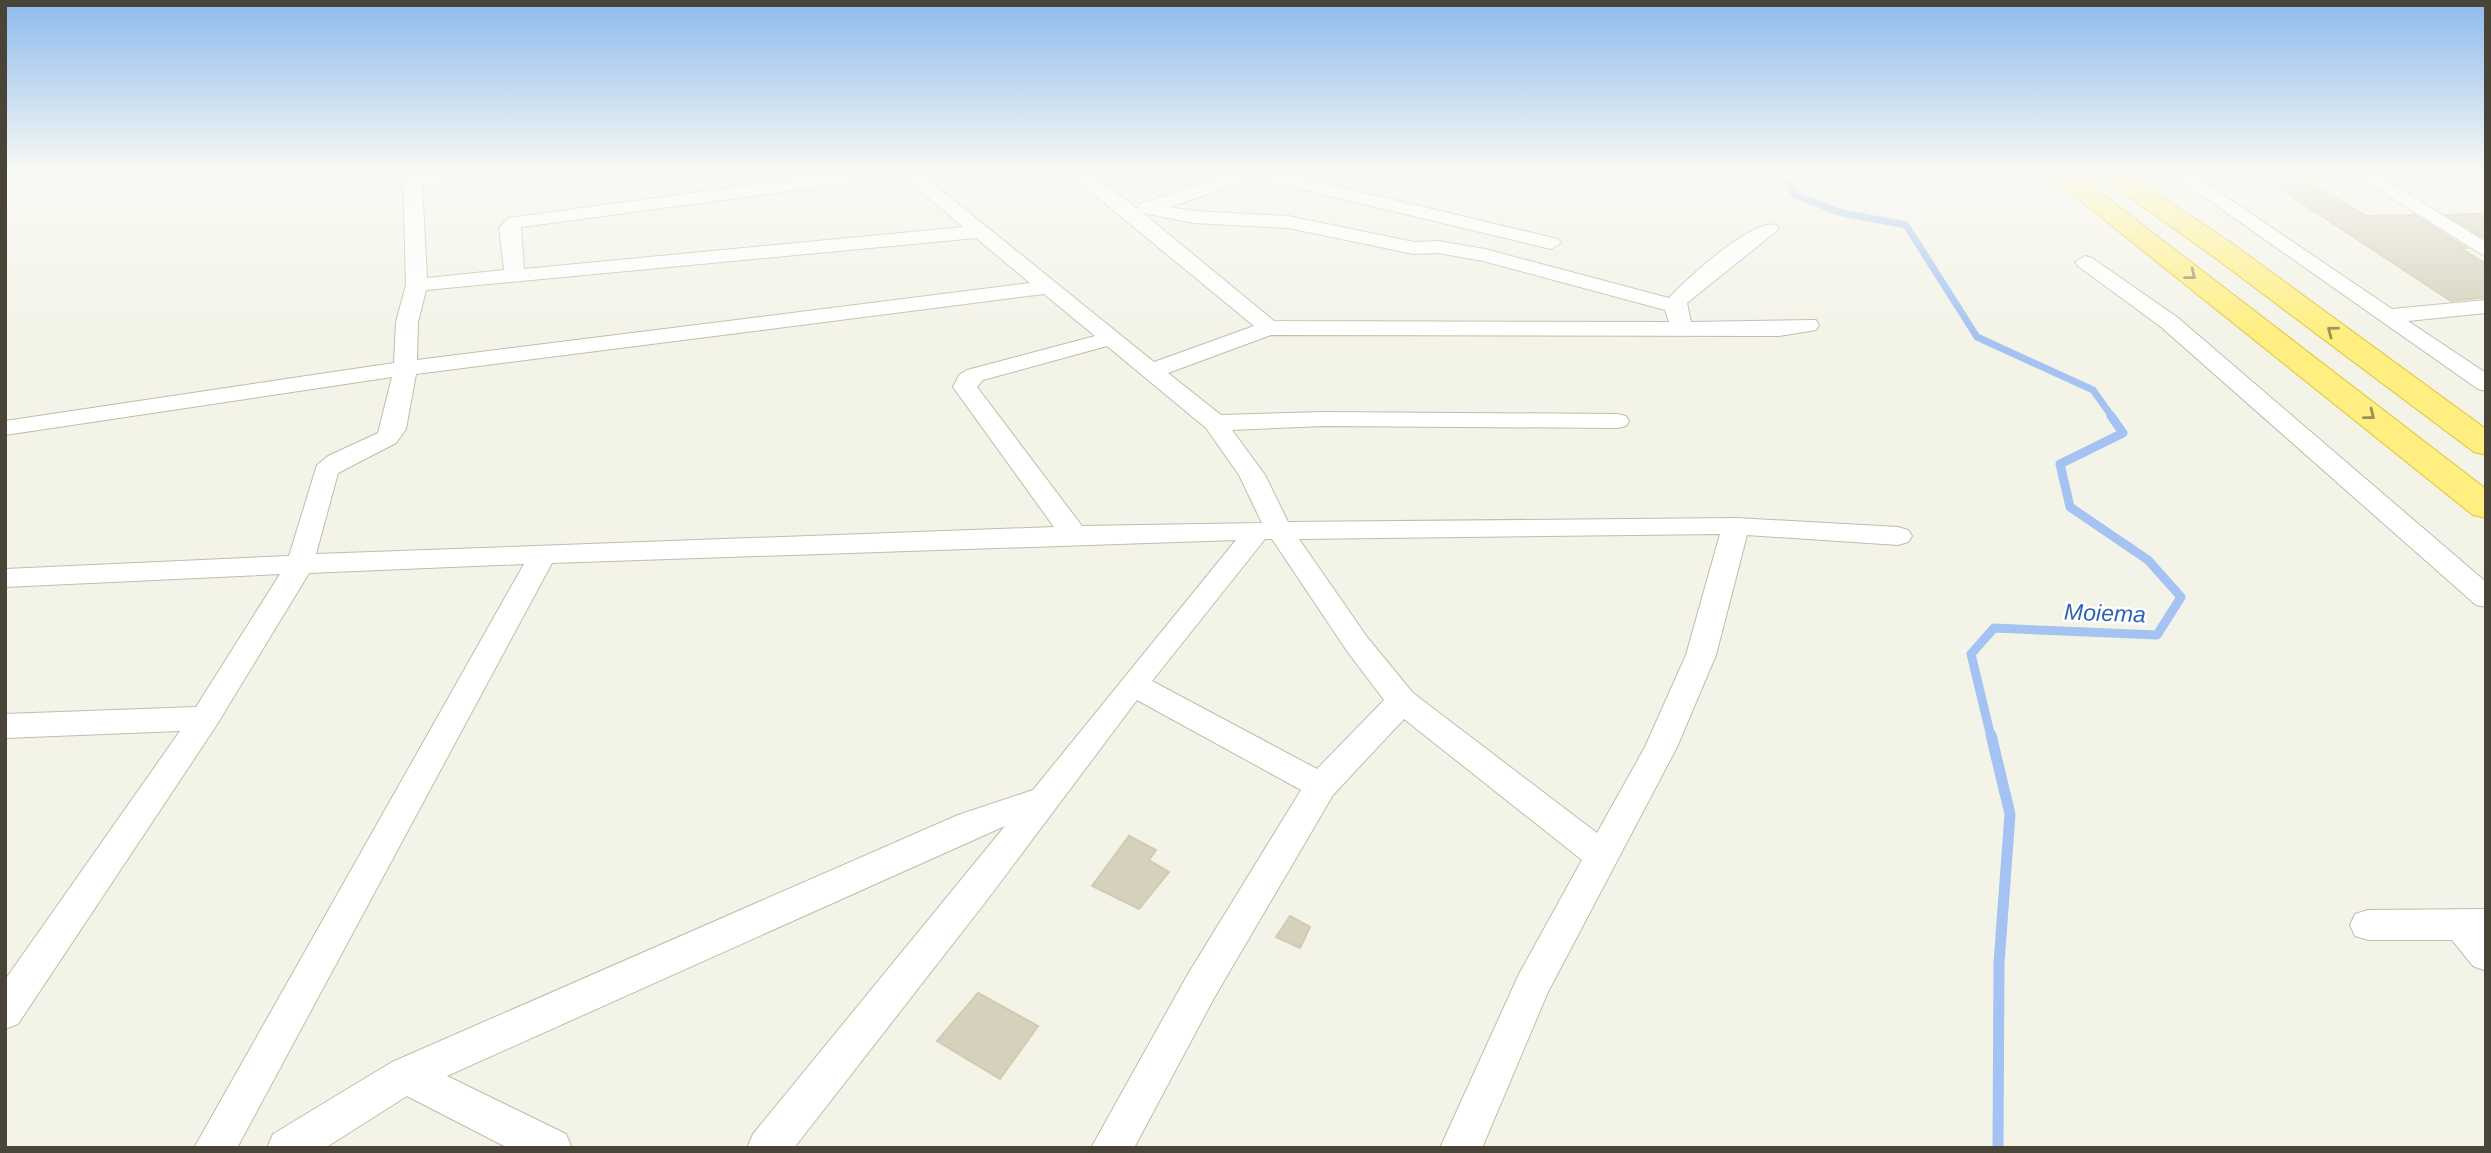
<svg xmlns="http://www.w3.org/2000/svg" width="2491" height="1153" font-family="Helvetica,sans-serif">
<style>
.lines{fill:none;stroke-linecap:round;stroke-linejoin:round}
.stream-far2{stroke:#a4c3f2;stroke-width:7}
.stream-far1{stroke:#a4c3f2;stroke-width:9}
.stream{stroke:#a4c3f2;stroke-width:11}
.building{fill:#d6d1bd;stroke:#d1cbb0;stroke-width:2}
.minor-casing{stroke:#c0bdaa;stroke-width:2}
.trunk-casing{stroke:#e1c236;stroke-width:2}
.minor{fill:#fff;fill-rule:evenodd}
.trunk{fill:#ffef80;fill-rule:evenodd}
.oneway{stroke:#9a9158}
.labels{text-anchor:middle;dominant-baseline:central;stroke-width:5;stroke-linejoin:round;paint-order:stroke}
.water-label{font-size:23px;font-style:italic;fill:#2d63b7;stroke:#fff}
</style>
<rect width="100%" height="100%" fill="#f4f3e8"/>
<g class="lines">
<!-- stream-far2 -->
<path class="stream-far2" d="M1777,173L1786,177L1795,195L1842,213L1906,225L1977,337L2093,390L2113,418"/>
<!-- stream-far1 -->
<path class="stream-far1" d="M1991,737L1971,654L1994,628L2157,635L2181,597L2148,560L2070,507L2060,464L2123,433L2111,416"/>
<!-- stream -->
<path class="stream" d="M1991,735L2010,814L1999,963L1998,1148"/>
</g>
<!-- building -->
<path class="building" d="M2291,173L2367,216L2415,215L2466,248H2460L2486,264V297L2451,301L2281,189Z
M2470,214H2486V239L2446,215Z
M1129,836L1156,850L1149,860L1169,872L1139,909L1092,886Z
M1290,916L1310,927L1300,948L1276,937Z
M978,993L1038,1026L1000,1079L937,1041Z"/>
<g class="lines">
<defs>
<path id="minor" d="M403,173H482L473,179L422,185L427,278L504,270L499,228L508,218L839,173H889L880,179L521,227L524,269L963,227L900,173H920L1154,362L1254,326L1068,173H1089L1138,209L1140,204L1232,173H1281L1558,239L1561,243L1551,249L1254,178L1170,207L1194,211L1288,216L1414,242L1438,241L1485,249L1669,298C1686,279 1752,219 1776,225L1779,229L1687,303L1691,322L1816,320L1819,325L1816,330L1779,336L1271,335L1168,373L1221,415L1324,412L1617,414L1626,416L1629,421L1626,426L1617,428L1324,426L1232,430L1265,475L1288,522L1736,518L1898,527L1908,530L1912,536L1908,542L1898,545L1747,535L1716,655L1677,747L1548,992L1482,1148H1440L1519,974L1582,860L1404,719L1333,795L1214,998L1134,1148H1091L1188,974L1301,790L1137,700L987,900L794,1148H747L753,1134L1005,826L447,1076L566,1134L572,1148H508L407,1096L325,1148H267L273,1134L392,1062L958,815L1033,790L1236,540L552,563L237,1148H194L524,564L309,573L216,726L18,1024L5,1029V980L180,731L5,738V714L196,707L280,574L5,587V569L289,556L317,465L328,456L378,433L392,377L5,435V421L394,363L396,322L406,285ZM1143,213L1194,223L1288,228L1414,254L1438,253L1483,261L1665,310L1669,322L1274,321ZM976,238L1030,283L417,360L418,322L426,290ZM1044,294L1095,336L967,370L959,375L953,387L1054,527L316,554L338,473L396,443L406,429L416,374ZM1107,346L1206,428L1239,475L1262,523L1082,526L977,387L983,380ZM1720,534L1686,655L1645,747L1597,833L1413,693L1367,637L1299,539ZM1265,539H1272L1347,651L1384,700L1317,769L1152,681Z
M2170,173H2191L2392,309L2486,300V313L2408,321L2486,373V391L2478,389Z
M2352,173H2374L2486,242V257Z
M2085,256L2092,258L2177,317L2486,582V607L2476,605L2161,327L2078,266L2075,262Z
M2486,909V971L2473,966L2452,940H2368L2355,936L2350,925L2355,914L2368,910Z"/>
<path id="trunk" d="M2046,173H2075L2486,489V518L2473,515Z
M2095,173H2125L2230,242L2486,429V455L2474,452L2210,254Z"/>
</defs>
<!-- minor casing -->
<use href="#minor" class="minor-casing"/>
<!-- trunk casing -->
<use href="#trunk" class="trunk-casing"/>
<!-- minor -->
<use href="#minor" class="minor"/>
<!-- trunk -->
<use href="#trunk" class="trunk"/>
</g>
<!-- one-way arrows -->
<defs><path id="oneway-chevron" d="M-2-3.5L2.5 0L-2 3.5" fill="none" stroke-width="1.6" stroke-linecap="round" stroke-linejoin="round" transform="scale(1.75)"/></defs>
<g class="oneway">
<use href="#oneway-chevron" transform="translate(2191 275) rotate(38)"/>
<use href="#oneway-chevron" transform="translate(2332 331) rotate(-143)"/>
<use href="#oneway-chevron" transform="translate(2370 415) rotate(38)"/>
</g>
<!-- sky -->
<linearGradient id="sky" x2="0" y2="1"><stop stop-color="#8dbaec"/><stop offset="0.52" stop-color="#fafaf5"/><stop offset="1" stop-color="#fafaf5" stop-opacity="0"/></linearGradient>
<rect width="2491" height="334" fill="url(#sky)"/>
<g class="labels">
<!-- water labels -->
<g class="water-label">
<text transform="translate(2105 613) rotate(2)">Moiema</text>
</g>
</g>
<!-- border -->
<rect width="2491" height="1153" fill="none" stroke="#484437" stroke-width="14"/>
</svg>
